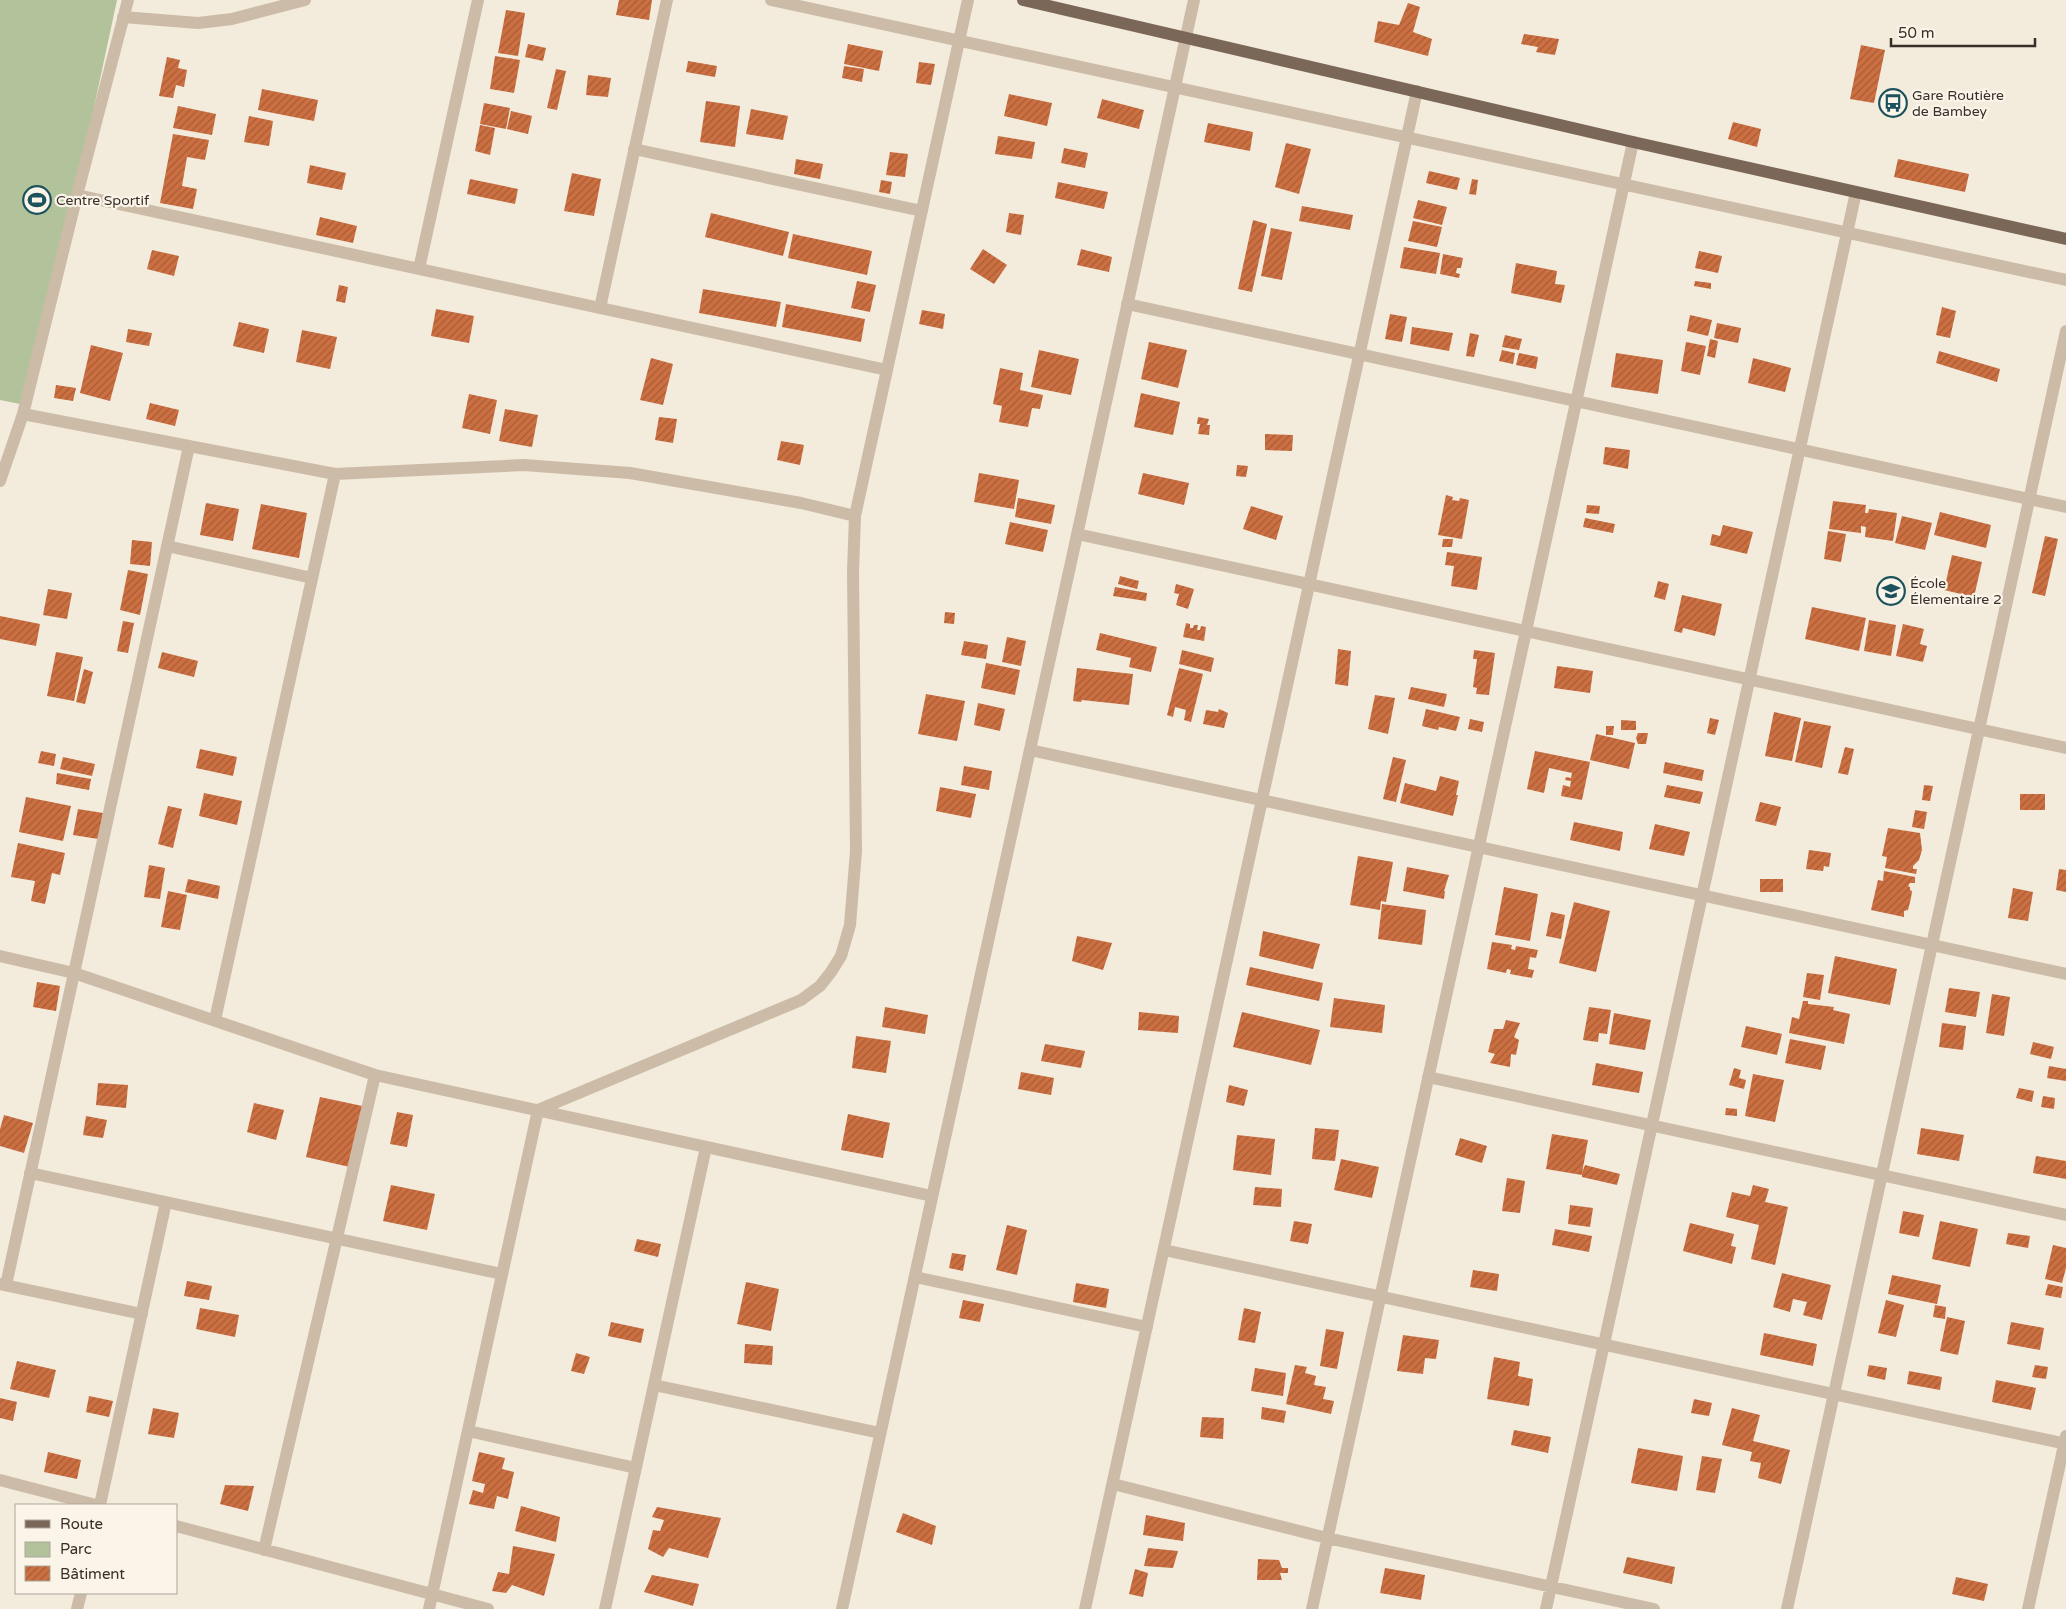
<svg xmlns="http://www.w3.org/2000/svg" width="2066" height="1609" font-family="'Varela Round',sans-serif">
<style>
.green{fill:#b2c39b}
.building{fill:url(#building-hatch)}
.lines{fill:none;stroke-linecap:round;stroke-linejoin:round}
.street{stroke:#ccbca7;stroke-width:12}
.primary{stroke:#7b6758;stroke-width:12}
.labels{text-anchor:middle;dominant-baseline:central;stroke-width:4.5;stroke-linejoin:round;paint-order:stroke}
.poi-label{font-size:14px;fill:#382f28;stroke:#fbf4e9;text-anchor:start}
</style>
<defs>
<pattern id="building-hatch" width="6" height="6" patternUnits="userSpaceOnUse" patternTransform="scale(1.25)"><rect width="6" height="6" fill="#cc7042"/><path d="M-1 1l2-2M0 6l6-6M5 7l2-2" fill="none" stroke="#a75c37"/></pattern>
</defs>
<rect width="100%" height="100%" fill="#f3ebdc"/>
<!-- green -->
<path class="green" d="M0,0H117L30,406L0,400Z"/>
<!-- building -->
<path class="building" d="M619,0H652L649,20L616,15Z
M1408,3L1420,7L1413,32L1432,39L1428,56L1374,42L1378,21L1399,25Z
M506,10L525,13L518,56L498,53Z
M1524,34L1559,39L1555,55L1536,52L1538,47L1521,44Z
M528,44L546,48L543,61L525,57Z
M848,44L883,51L879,71L844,64Z
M1861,45L1885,50L1874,103L1850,99Z
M495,56L520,60L514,93L490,89Z
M167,57L180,60L178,68L187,70L184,87L176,85L173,98L159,96Z
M688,61L717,66L715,77L686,72Z
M919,62L935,64L931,85L916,83Z
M844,66L864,69L862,82L842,78Z
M556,69L566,71L557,110L547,108Z
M588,75L611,78L608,97L586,95Z
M262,89L318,100L314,121L258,110Z
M1009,94L1052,103L1047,126L1004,116Z
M1102,99L1144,110L1139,129L1097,118Z
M706,101L740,106L735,147L700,142Z
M484,103L510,108L506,129L480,124Z
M178,106L216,114L212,135L173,128Z
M751,109L788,116L783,140L746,134Z
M511,111L532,116L528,134L507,129Z
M249,116L273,121L269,146L244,142Z
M1733,122L1761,129L1757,147L1728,139Z
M1208,123L1253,132L1250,151L1204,142Z
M480,125L495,128L490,155L475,151Z
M173,134L209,140L205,160L187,157L182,186L197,189L193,209L160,203Z
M998,136L1035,142L1032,159L995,154Z
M1286,143L1311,149L1299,194L1275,187Z
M1064,148L1088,153L1085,168L1061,163Z
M890,152L908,154L905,177L886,175Z
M796,159L823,164L820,179L794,174Z
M1898,159L1969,174L1965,192L1894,177Z
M310,165L346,173L342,190L307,183Z
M1429,171L1460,178L1457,190L1426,183Z
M572,173L601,179L594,216L564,211Z
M470,179L518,189L515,204L467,194Z
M1472,179L1478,180L1476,195L1469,194Z
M881,180L892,182L890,194L879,192Z
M1058,182L1108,192L1104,209L1055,198Z
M1418,200L1447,207L1442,225L1413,218Z
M1302,206L1353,215L1350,230L1299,221Z
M711,213L789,232L783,256L705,237Z
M1009,213L1024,215L1021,235L1006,232Z
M320,217L357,226L353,243L316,235Z
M1253,220L1267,224L1252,292L1238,289Z
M1413,221L1442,227L1437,247L1408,241Z
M1271,228L1292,232L1282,280L1261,276Z
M793,234L872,251L867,275L788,258Z
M1404,247L1440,253L1436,274L1400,268Z
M983,249L1007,265L994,284L970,269Z
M1081,249L1112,257L1109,272L1077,265Z
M152,250L179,256L174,276L147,269Z
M1699,251L1722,256L1718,273L1695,268Z
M1443,254L1463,258L1461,268H1457L1456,273L1460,274L1459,278L1440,274Z
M1516,263L1557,271L1555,284L1565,285L1561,303L1511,293Z
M857,281L876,285L870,312L851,308Z
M1695,281L1711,283V289L1694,286Z
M339,285L348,287L345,303L336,301Z
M703,289L781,302L776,327L699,313Z
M786,304L865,319L861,342L782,327Z
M1942,307L1956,311L1950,338L1936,335Z
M436,309L474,316L469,343L431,336Z
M922,310L945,314L943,329L919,324Z
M1390,314L1407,317L1402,342L1385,339Z
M1690,315L1712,320L1708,336L1687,331Z
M239,322L269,329L264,353L233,346Z
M1717,323L1741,328L1738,343L1714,338Z
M1412,327L1453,333L1449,351L1410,344Z
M128,329L152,333L149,346L126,342Z
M302,330L337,337L330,369L296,362Z
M1470,333L1479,335L1474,357L1466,356Z
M1505,335L1522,339L1519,350L1502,347Z
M1710,339L1718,341L1715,358L1707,356Z
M1149,342L1187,350L1178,388L1141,379Z
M1686,342L1706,346L1700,375L1681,371Z
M91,345L123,353L110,401L80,393Z
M1039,350L1079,359L1071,395L1031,387Z
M1502,350L1515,353L1513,364L1499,361Z
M1939,351L2000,369L1997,382L1936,363Z
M1519,353L1538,357L1536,369L1516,365Z
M1616,353L1663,360L1658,394L1611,387Z
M651,358L673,364L663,405L640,400Z
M1753,358L1791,368L1785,392L1748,383Z
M1000,368L1023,373L1020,390L1043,395L1040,409L1032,408L1028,427L999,422L1002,406L993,404Z
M56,385L76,388L73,401L54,398Z
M1141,393L1180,402L1173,435L1134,427Z
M469,394L497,400L490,434L462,428Z
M150,403L179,410L175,426L146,419Z
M505,409L538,415L532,447L499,441Z
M659,417L677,419L673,443L655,440Z
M1198,417L1209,419L1207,425H1210L1209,435L1198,434L1200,424H1197Z
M1265,434L1293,435L1292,451L1265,450Z
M781,441L804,445L800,465L777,460Z
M1605,447L1630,450L1628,469L1603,464Z
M1237,465L1248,466L1246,477L1236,476Z
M979,473L1019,480L1014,509L974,502Z
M1143,473L1189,483L1184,505L1138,494Z
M1446,495L1453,497L1452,500L1459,501L1460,498L1469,500L1462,539L1438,535Z
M1018,498L1055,505L1051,524L1015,517Z
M1833,501L1866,505L1865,513H1868L1869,509L1897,513L1893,541L1865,537L1866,527L1861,526V533L1829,529Z
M206,503L239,509L233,541L200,535Z
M261,504L307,513L299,558L252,549Z
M1587,505L1600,506L1599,514L1586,513Z
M1251,506L1283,516L1276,540L1243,529Z
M1940,512L1991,525L1986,548L1934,535Z
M1902,516L1932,523L1925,550L1895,543Z
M1585,518L1615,524L1613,533L1583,527Z
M1010,522L1048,530L1043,552L1005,544Z
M1723,525L1753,532L1747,554L1710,545L1712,534L1720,536Z
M1828,531L1846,534L1841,562L1824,559Z
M2045,536L2058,539L2045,596L2032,593Z
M1443,539H1453L1452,547H1442Z
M132,540L152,542L150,566L130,564Z
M1447,552L1482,557L1477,590L1451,586L1454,566L1445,565Z
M1952,555L1982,562L1974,597L1944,590Z
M128,570L148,574L140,615L120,610Z
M1120,576L1139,581L1137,589L1118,584Z
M1658,581L1669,584L1665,600L1654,597Z
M1176,584L1194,589L1188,609L1176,605L1179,594L1174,593Z
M1115,587L1147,593L1146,601L1113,596Z
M48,589L72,593L67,619L43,615Z
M1682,595L1722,604L1715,636L1683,628L1682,633L1674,631Z
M1812,607L1866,618L1859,651L1805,639Z
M945,612L955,613L954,624L944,623Z
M0,616L40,624L36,646L0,639Z
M1869,620L1896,625L1891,656L1864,651Z
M123,621L134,623L128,653L117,651Z
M1186,623L1190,624V628H1193L1194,625H1198L1197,630H1200L1201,626L1206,627L1204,641L1183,637Z
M1903,624L1924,629L1920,644L1927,646L1923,662L1896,656Z
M1100,633L1157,647L1151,672L1129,667L1131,658L1096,650Z
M1007,637L1026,641L1021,666L1002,662Z
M964,641L988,645L986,659L961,655Z
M1338,649L1351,651L1348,686L1335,684Z
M1182,650L1214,658L1211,672L1179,664Z
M1474,650L1495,653L1489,695L1476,694L1477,688L1473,687L1477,659H1473Z
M56,652L83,657L74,701L47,696Z
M162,652L198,661L194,677L158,668Z
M986,663L1020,670L1015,695L981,688Z
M1557,666L1593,671L1590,693L1554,688Z
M1077,668L1133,674L1129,705L1082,700L1081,702L1073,701Z
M1179,668L1203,674L1191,722L1184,720L1186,710L1175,707L1173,717L1167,715Z
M84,669L93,672L85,704L76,702Z
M1411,687L1447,694L1444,707L1408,699Z
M926,694L965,701L957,741L918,734Z
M1375,695L1395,698L1388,734L1368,729Z
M978,703L1005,709L1000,731L974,725Z
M1219,709L1228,713L1224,728L1203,724L1206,710L1218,712Z
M1426,709L1460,717L1456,731L1439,727L1438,730L1422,726Z
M1774,712L1801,718L1792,761L1765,756Z
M1710,718L1719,720L1715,735L1707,733Z
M1470,719L1484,722L1482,732L1468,729Z
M1621,720L1636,721V730H1621Z
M1804,721L1831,726L1822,768L1795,762Z
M1606,726H1614L1613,735H1606Z
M1638,733H1648L1646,744H1638L1636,738Z
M1596,734L1635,743L1629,769L1590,760Z
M1845,747L1854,749L1848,775L1838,773Z
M200,749L237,757L233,776L196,768Z
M41,751L56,754L54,766L38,763Z
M1535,751L1590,762L1582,800L1561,796L1563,785L1570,787L1571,781L1565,780L1566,777L1571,778L1572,773L1549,768L1544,793L1527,789Z
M63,757L95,764L92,776L60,769Z
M1393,757L1406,760L1396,802L1383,799Z
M1665,762L1704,770L1702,781L1663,773Z
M964,766L992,771L989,790L961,785Z
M57,773L91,779L89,790L56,784Z
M1440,776L1459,781L1456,795H1458L1453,816L1400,803L1405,783L1436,791Z
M1667,785L1703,792L1700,804L1664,797Z
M1924,785L1933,786L1930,801L1922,800Z
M940,787L976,794L971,818L936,811Z
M204,793L242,801L237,825L199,816Z
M2020,794H2045V810H2020Z
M26,797L71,806L63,841L19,832Z
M1760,802L1781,807L1776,826L1755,821Z
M168,806L182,809L173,848L158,844Z
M78,809L103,813L98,839L73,835Z
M1915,810L1927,812L1924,829L1912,827Z
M1574,822L1623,832L1620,851L1570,840Z
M1655,824L1690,832L1684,856L1649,849Z
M1888,828L1920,833L1922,850L1919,860L1913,866V869H1917L1916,874L1885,868L1887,857L1882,856Z
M18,843L65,853L60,875L52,873L45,904L31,901L35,881L11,877Z
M1809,850L1831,853L1829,867L1824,866L1823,871L1806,869Z
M1358,856L1393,862L1386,902L1381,901L1380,910L1350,905Z
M149,865L165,868L160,899L144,897Z
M1407,867L1449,875L1444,891H1445L1444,899L1403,891Z
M2059,869L2066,870V892L2056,890Z
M1884,871L1915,877V883H1910L1908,886L1910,887V890L1912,891L1911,898L1908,910L1904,911V917L1871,910L1878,880L1883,881Z
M188,879L220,886L218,899L185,892Z
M1760,879H1783V892H1760Z
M1504,887L1538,894L1530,941L1495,935Z
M2013,888L2033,892L2028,921L2008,918Z
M168,891L187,895L180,930L161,927Z
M1574,902L1610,911L1596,972L1559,963Z
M1382,904L1426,910L1422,945L1378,939Z
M1551,912L1565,915L1561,939L1546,936Z
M1263,931L1320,944L1313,969L1259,956Z
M1077,936L1112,943L1103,970L1072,961Z
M1492,942L1512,945L1511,949L1515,950L1516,946L1538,950L1536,958L1530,957L1528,969L1534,970L1532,978L1510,974L1511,970L1507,969L1506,973L1487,969Z
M1835,956L1897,969L1890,1005L1828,993Z
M1250,967L1323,983L1319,1001L1246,985Z
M1807,973L1824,975L1820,1000L1803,997Z
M37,982L60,986L56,1011L33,1007Z
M1949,988L1980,992L1976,1017L1945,1012Z
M1992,994L2010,997L2004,1036L1986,1033Z
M1334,998L1385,1005L1382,1033L1330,1027Z
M1803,1001H1808V1004L1834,1007L1833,1010L1850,1014L1844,1044L1789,1033L1792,1017L1799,1019Z
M885,1007L928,1015L925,1034L882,1027Z
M1589,1007L1611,1010L1607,1034L1599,1033L1598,1042L1583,1040Z
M1139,1012L1179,1016L1178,1033L1138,1030Z
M1242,1012L1320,1030L1311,1065L1233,1047Z
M1614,1013L1651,1020L1645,1050L1609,1044Z
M1506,1020L1520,1023L1514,1037L1519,1040L1516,1055L1511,1054L1510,1067L1490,1063L1495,1054L1488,1052L1494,1029H1503Z
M1942,1023L1966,1026L1963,1050L1939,1047Z
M1746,1026L1782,1034L1777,1055L1741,1047Z
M856,1036L891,1041L886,1073L852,1068Z
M1790,1039L1826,1046L1821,1070L1785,1063Z
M2033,1042L2054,1047L2051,1059L2030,1054Z
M1045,1044L1085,1051L1081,1068L1041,1061Z
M1596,1063L1643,1072L1639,1093L1592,1085Z
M2049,1066L2066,1069V1081L2047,1078Z
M1734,1068L1741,1070L1739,1078L1746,1080L1744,1089L1729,1085Z
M1021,1072L1054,1078L1051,1095L1018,1089Z
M1753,1074L1784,1080L1775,1122L1745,1116Z
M98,1083L128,1085L126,1108L96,1105Z
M1229,1085L1248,1090L1244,1106L1226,1102Z
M2019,1088L2034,1091L2032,1102L2016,1098Z
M2043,1096L2055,1098L2054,1109L2041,1107Z
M320,1097L367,1107L354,1168L306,1157Z
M254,1103L284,1110L276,1140L247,1132Z
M1726,1108L1737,1109V1116L1725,1115Z
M397,1112L413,1115L407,1147L390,1144Z
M848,1114L890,1123L883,1158L841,1150Z
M4,1115L33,1123L24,1153L0,1146V1129Z
M86,1116L107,1120L103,1138L83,1135Z
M1315,1128L1339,1130L1335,1161L1312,1159Z
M1921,1128L1964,1135L1959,1161L1917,1154Z
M1552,1134L1588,1140L1582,1173L1585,1165L1620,1174L1617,1185L1582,1177V1175L1546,1169Z
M1237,1135L1275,1139L1271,1175L1233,1170Z
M1460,1138L1487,1146L1482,1163L1455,1155Z
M2036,1156L2066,1161V1179L2033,1173Z
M1341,1159L1379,1167L1372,1198L1334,1190Z
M1507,1178L1525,1181L1520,1213L1502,1211Z
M391,1185L435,1194L427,1230L383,1221Z
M1753,1185L1769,1189L1765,1202L1788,1207L1775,1265L1751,1259L1759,1225L1726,1217L1732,1192L1750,1196Z
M1255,1187L1282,1189L1281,1207L1253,1205Z
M1570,1205L1593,1208L1590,1227L1568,1224Z
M1903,1211L1924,1215L1919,1237L1899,1233Z
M1294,1221L1312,1224L1308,1244L1290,1241Z
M1940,1221L1978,1229L1970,1267L1932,1259Z
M1690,1223L1734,1234L1731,1246L1736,1247L1732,1264L1683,1251Z
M1007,1225L1027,1230L1017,1275L996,1270Z
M1555,1229L1592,1236L1589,1252L1552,1245Z
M2008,1233L2030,1236L2028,1248L2006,1244Z
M637,1239L661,1244L658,1257L634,1251Z
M2053,1245L2066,1248V1268L2062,1283L2045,1279Z
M952,1253L966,1255L963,1271L949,1268Z
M1473,1270L1499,1274L1497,1291L1470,1287Z
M1782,1273L1831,1285L1822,1320L1803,1315L1807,1302L1793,1299L1790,1312L1773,1307Z
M1892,1275L1941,1285L1937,1304L1888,1294Z
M187,1281L212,1286L209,1300L184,1296Z
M746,1282L779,1289L771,1331L737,1324Z
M1076,1283L1109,1289L1106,1308L1073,1302Z
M2048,1284L2063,1287L2061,1298L2045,1295Z
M963,1300L984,1304L980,1322L959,1318Z
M1886,1300L1904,1305L1896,1337L1878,1333Z
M1935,1305L1946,1307L1945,1319L1933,1317Z
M200,1308L239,1315L235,1337L196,1329Z
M1244,1308L1261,1312L1255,1343L1238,1340Z
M1947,1317L1965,1321L1958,1355L1940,1351Z
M611,1322L644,1329L641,1343L608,1336Z
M2011,1322L2044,1328L2040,1350L2007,1344Z
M1326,1329L1344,1332L1337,1369L1320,1366Z
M1764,1333L1817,1344L1813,1366L1760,1355Z
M1403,1335L1439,1340L1436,1359L1425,1358L1423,1374L1397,1371Z
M745,1344L773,1346L772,1365L744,1363Z
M576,1353L590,1357L584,1374L571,1371Z
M1494,1357L1520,1362L1518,1376L1533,1379L1529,1406L1487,1399Z
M17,1361L56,1370L49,1398L10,1389Z
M1295,1365L1307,1367L1305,1373L1316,1376L1314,1385L1326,1387L1323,1399L1334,1401L1331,1414L1286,1404Z
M1869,1365L1887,1368L1885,1380L1867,1376Z
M2035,1365L2048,1367L2046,1379L2032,1377Z
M1255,1368L1286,1373L1283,1396L1251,1391Z
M1909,1371L1942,1377L1940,1390L1907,1384Z
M1996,1380L2036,1388L2031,1410L1992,1402Z
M89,1396L113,1401L109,1417L86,1412Z
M0,1398L17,1402L13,1421L0,1418Z
M1694,1399L1712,1403L1709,1416L1691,1413Z
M1262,1407L1286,1411L1284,1423L1261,1419Z
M153,1408L179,1413L174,1438L148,1434Z
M1732,1408L1760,1415L1753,1441L1790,1450L1781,1484L1758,1478L1761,1463L1750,1461L1752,1452L1722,1445Z
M1202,1417L1224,1418L1223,1439L1200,1437Z
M1514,1430L1551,1437L1548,1453L1511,1445Z
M1638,1448L1683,1456L1677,1491L1631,1483Z
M48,1452L81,1460L77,1479L44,1472Z
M479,1452L505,1458L502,1469L514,1472L508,1499L497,1496L494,1509L469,1504L473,1490L483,1493L485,1484L472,1481Z
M1702,1456L1722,1459L1715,1493L1696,1490Z
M225,1485L254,1486L248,1511L220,1504Z
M521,1506L560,1517L556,1542L515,1531Z
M657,1507L721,1518L708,1558L669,1548L663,1557L648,1549L653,1530L660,1531L664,1520L652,1517Z
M903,1513L936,1526L932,1545L896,1532Z
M1146,1515L1185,1523L1183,1541L1143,1535Z
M513,1546L555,1554L544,1596L512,1585L506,1593L492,1591L498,1572L509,1574Z
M1148,1548L1178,1551L1173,1568L1144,1566Z
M1627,1557L1675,1567L1672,1584L1623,1573Z
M1258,1559L1279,1560L1282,1568H1288V1573H1280L1282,1580H1257Z
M1385,1568L1425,1575L1421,1600L1380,1593Z
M1135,1569L1148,1573L1143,1597L1129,1594Z
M652,1575L699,1584L693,1606L644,1592Z
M1956,1577L1988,1584L1984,1601L1952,1594Z"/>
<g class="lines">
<!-- street -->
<path class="street" d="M771,0L2066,280
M123,17L198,23L232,19L305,0
M634,149L922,211
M77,195L887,370
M419,269L478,0
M1127,304L2066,507
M600,308L667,0
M23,414L335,474L524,465L630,473L801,503L855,516
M0,481L23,414L77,195L128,0
M1077,534L2066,748
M167,546L312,578
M1030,750L2066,974
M0,956L74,973L375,1075L932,1196
M215,1020L335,474
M1428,1077L2066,1215
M30,1173L502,1274
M1164,1250L2066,1444
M915,1277L1147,1327
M0,1284L142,1314
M6,1285L189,446
M654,1385L880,1433
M468,1431L636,1468
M0,1480L96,1505
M1113,1484L1327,1538L1654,1609
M100,1505L166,1202
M176,1526L488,1609
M264,1550L375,1075
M77,1609L81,1593
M429,1609L538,1110L801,1000L820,986L831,972L841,956L850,925L856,851L853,572L855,516L968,0
M605,1609L706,1147
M842,1609L1194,0
M1085,1609L1417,91
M1312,1609L1633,142
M1546,1609L1856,192
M1787,1609L2066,331
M2028,1609L2066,1436"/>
<!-- primary -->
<path class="primary" d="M1023,0L1633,142L2066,239"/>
</g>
<!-- icons -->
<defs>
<symbol id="bus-ring" viewBox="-11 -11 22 22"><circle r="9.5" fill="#fbf4e9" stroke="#1b525c" stroke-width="1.5"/><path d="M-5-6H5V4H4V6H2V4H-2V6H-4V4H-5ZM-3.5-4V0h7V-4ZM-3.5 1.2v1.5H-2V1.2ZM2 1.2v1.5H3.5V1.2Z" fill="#1b525c"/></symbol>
<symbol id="stadium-ring" viewBox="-11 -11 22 22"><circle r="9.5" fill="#fbf4e9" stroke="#1b525c" stroke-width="1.5"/><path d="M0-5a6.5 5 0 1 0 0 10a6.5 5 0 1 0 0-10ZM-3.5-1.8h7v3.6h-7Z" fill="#1b525c"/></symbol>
<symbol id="school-ring" viewBox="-11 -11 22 22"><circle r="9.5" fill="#fbf4e9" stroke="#1b525c" stroke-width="1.5"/><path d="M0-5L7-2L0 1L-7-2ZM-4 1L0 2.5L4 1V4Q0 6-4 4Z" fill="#1b525c"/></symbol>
</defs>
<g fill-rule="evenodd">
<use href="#bus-ring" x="1877" y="87" width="32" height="32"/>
<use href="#stadium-ring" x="21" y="184" width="32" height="32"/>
<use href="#school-ring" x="1875" y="575" width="32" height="32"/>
</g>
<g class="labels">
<!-- poi labels -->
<g class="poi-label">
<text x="1912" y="95">Gare Routière<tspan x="1912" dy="16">de Bambey</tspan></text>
<text x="56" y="200">Centre Sportif</text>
<text x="1910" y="583">École<tspan x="1910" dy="16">Élementaire 2</tspan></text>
</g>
</g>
<!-- legend -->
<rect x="15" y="1504" width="162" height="90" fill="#fbf4e9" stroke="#ada59c"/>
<rect x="25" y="1520" width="25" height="8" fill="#7b6758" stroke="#ada59c"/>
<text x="60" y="1529" font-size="15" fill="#382f28">Route</text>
<rect x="25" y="1542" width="25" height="15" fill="#b2c39b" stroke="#ada59c"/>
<text x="60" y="1554" font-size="15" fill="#382f28">Parc</text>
<rect x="25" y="1566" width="25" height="15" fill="url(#building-hatch)" stroke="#ada59c"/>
<text x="60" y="1579" font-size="15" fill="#382f28">Bâtiment</text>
<!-- scale -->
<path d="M1891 38v8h144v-8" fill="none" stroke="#382f28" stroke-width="2.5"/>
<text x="1898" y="38" font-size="15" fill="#382f28" stroke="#fbf4e9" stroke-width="4" paint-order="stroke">50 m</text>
</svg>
